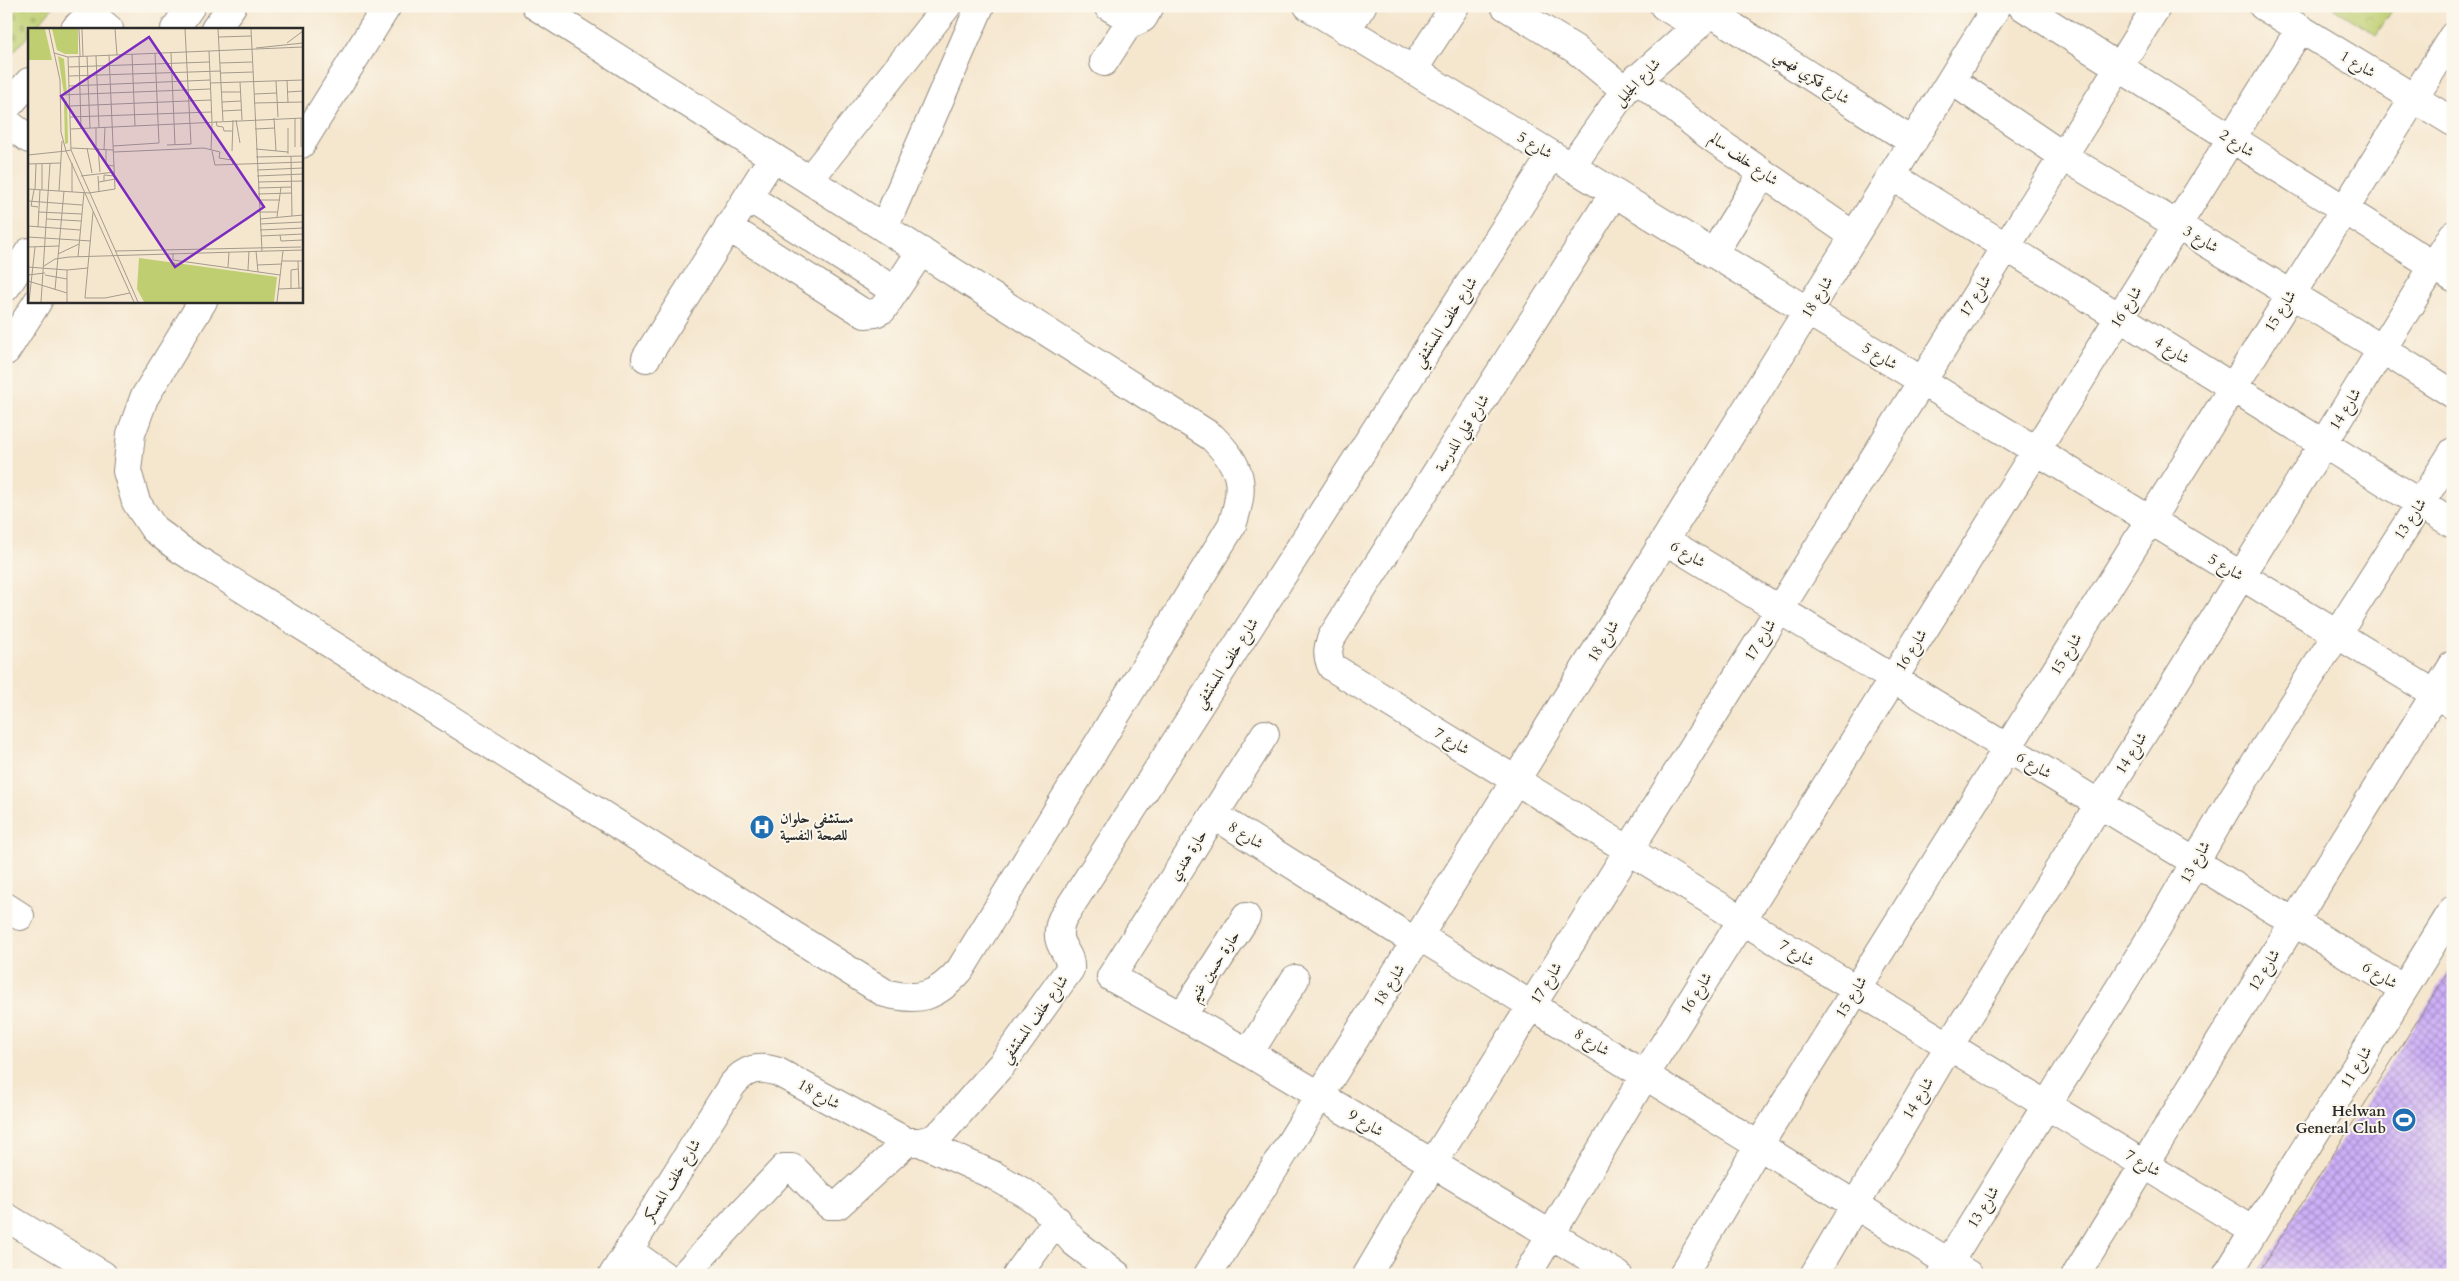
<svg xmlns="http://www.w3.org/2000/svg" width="2459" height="1281" font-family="Cardo,Amiri,serif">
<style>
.cemetery{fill:url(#cemetery-stones);stroke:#747c4e}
.park{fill:url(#park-crowns);stroke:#747c4e}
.building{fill:url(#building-cross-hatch)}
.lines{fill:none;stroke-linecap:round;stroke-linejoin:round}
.minor-casing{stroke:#90887c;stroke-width:30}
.minor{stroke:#fff;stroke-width:28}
.labels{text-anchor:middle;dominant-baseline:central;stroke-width:4;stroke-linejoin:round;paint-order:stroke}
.street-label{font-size:15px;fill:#2b2b2b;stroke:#fbf7ec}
.poi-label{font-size:15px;font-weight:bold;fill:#2b2b2b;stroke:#fbf7ec;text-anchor:start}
.inset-road{fill:none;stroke:#a49b8d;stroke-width:1}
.view{fill:#7b2cbf;fill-opacity:0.15;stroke:#7b2cbf;stroke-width:2.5}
.inset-edge{fill:none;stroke:#2b2b2b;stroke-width:2.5}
</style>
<defs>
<pattern id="cemetery-stones" width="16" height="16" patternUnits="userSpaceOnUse" patternTransform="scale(1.25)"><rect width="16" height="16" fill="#bece70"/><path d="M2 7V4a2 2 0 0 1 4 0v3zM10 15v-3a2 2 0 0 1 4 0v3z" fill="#a3b161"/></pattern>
<pattern id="park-crowns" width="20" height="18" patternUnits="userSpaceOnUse" patternTransform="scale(1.25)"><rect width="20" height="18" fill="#bece70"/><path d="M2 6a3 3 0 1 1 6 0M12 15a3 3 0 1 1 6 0" fill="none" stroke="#a3b161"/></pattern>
<pattern id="building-cross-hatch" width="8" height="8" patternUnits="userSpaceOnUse" patternTransform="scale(1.25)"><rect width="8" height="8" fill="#ceb0f8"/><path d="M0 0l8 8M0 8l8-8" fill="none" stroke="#a78fc9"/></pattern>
</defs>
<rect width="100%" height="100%" fill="#fbf7ec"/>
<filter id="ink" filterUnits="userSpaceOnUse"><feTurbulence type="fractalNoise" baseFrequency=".02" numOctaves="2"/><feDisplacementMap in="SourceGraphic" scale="10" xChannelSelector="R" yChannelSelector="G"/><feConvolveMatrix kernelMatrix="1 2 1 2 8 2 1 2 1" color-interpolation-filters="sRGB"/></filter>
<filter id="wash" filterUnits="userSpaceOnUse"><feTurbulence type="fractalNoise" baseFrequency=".0096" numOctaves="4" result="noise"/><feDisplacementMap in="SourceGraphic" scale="20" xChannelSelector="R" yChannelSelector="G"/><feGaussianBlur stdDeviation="1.12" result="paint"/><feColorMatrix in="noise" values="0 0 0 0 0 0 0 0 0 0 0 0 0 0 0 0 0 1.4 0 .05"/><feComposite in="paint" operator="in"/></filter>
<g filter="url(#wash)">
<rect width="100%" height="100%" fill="#f5e6ce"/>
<!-- cemetery -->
<path class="cemetery" d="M6,6H54L34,29H29V35L6,60Z"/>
<!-- park -->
<path class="park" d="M2331,6H2395L2376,35Z"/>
<g id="blocks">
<!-- building -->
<path class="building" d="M2453,964V1275H2257Z"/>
</g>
</g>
<g filter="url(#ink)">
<use href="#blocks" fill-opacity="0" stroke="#90887c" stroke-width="1"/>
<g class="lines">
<defs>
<path id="minor" d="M1108,6L1135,22L1143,18L1150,6
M1308,6L2453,705
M1505,6L1575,49L1625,90
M1664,6L1697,26
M2022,6L2453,278
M2263,6L2453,122
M1710,12L1913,142
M75,29C87,15 96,16 109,29
M175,29L191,6
M215,29L232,6
M1346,30L1362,6
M1104,62L1131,20
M1413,70L1455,6
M1636,78L1711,137L1854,236
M1951,80L2063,156L2382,349L2453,394
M6,108L29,82
M6,122L29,139
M301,144L387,6
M1571,167L1625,90L1697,26L1714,6
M1892,176L2453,524
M809,180L947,6
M1614,193L1332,637C1327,649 1327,656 1332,667L1742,920L2254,1231
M748,197L895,291
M728,227L865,314L875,313L883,309L921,251
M884,228L980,6
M1713,254L1763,173
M6,287L29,252
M203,301L144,398L131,434L127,471L136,502L154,529L180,549L885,993C920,1002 936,997 960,970L1232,525C1246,484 1242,467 1212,437L536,6
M6,351L38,301
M646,358L773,157
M1665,540L2404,989
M1265,734L1111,977L1249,1053L1618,1275
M1214,815L1409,938L1427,941L1969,1275
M6,907L20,916
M1182,1016L1246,917
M1249,1053L1295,979
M920,1142L995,1176L1028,1195L1043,1206L1074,1242L1117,1275
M6,1217L103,1275
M628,1250L663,1275
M613,1275L732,1085C745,1069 758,1065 778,1072L907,1142H920L933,1139L943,1131L1002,1064L1070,969C1072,950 1051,947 1062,919L1552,155
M684,1275L784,1168H792L795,1170L829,1205H838L907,1142
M1017,1275L1057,1220
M1208,1275L1997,6
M1367,1275L1433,1163L2157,6
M1527,1275L1645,1075L2300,29
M1683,1275L1759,1145L2453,36
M1814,1275L1949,1046L2453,235
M1941,1275L2158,926L2229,804L2453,452
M2076,1275L2453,665
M2227,1275L2453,910"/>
</defs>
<!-- minor casing -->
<use href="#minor" class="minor-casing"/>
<!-- minor -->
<use href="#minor" class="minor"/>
</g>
</g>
<!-- icons -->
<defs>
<symbol id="hospital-disc" viewBox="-11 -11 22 22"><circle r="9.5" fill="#1f6fb2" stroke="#fbf7ec"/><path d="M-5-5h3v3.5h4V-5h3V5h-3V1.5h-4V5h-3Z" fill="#fff"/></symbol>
<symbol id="stadium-disc" viewBox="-11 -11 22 22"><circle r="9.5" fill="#1f6fb2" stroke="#fbf7ec"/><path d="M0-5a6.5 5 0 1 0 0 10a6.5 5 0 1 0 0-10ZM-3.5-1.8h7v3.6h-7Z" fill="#fff"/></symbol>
</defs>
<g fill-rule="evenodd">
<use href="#hospital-disc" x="748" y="813" width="28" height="28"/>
<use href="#stadium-disc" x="2390" y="1106" width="28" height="28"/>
</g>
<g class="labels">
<!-- street labels -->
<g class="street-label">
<text transform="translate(2358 64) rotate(31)">شارع 1</text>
<text transform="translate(1812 77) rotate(33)">شارع فكري فهمي</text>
<text transform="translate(1637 82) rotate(-46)">شارع الجليل</text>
<text transform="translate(2237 143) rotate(33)">شارع 2</text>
<text transform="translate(1535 145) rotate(31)">شارع 5</text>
<text transform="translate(1744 159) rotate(35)">شارع خلف سالم</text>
<text transform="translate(2201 239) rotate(31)">شارع 3</text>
<text transform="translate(1975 296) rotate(-58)">شارع 17</text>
<text transform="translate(1817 297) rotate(-58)">شارع 18</text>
<text transform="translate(2126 307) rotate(-58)">شارع 16</text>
<text transform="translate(2280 311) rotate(-58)">شارع 15</text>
<text transform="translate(1445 322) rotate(-57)">شارع خلف المستشفي</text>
<text transform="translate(2172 350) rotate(32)">شارع 4</text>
<text transform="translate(1880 356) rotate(31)">شارع 5</text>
<text transform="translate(2345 409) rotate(-58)">شارع 14</text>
<text transform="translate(1462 433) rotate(-58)">شارع قبلي المدرسة</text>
<text transform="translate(2410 519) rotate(-57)">شارع 13</text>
<text transform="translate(1688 554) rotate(31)">شارع 6</text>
<text transform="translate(2226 567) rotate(31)">شارع 5</text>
<text transform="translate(1760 640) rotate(-58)">شارع 17</text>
<text transform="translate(1603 641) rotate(-58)">شارع 18</text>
<text transform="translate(1911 650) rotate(-58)">شارع 16</text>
<text transform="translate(2066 654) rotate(-58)">شارع 15</text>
<text transform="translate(1226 663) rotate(-57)">شارع خلف المستشفي</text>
<text transform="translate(1452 741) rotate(31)">شارع 7</text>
<text transform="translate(2131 753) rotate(-58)">شارع 14</text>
<text transform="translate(2034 765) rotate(31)">شارع 6</text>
<text transform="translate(1246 835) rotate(32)">شارع 8</text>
<text transform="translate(1188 855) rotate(-58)">حارة هندي</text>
<text transform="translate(2195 862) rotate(-61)">شارع 13</text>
<text transform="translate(1797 953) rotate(31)">شارع 7</text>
<text transform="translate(1214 966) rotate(-57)">حارة حسين غنيم</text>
<text transform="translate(2264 970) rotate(-58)">شارع 12</text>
<text transform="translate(2380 975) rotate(31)">شارع 6</text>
<text transform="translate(1546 983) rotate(-58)">شارع 17</text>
<text transform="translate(1389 985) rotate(-58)">شارع 18</text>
<text transform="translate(1696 993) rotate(-58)">شارع 16</text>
<text transform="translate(1851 997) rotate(-58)">شارع 15</text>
<text transform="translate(1034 1019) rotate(-54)">شارع خلف المستشفي</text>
<text transform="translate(1592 1042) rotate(32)">شارع 8</text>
<text transform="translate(2356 1067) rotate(-58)">شارع 11</text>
<text transform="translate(819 1094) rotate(29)">شارع 18</text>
<text transform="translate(1918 1098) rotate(-59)">شارع 14</text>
<text transform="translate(1366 1123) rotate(31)">شارع 9</text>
<text transform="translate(2143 1163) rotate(31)">شارع 7</text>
<text transform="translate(672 1180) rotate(-58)">شارع خلف المعسكر</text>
<text transform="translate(1983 1207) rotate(-58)">شارع 13</text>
</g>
<!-- poi labels -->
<g class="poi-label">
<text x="780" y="818">مستشفي حلوان<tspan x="780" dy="17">للصحة النفسية</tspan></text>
<text x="2386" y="1111" text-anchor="end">Helwan<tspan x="2386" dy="17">General Club</tspan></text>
</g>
</g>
<!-- overview -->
<g transform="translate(28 28)">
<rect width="275" height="275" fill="#f5e6ce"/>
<path d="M111,230L249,249L246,274H116L109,261Z" fill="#bece70"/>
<path d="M24,1H50V26H37L29,22ZM30,28L36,31L39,66H36ZM36,73H39L40,115L37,116Z" fill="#bece70"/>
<path d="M0,1H17L24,32H0Z" fill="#bece70"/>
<path class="inset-road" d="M51,1L52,28M54,1L55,28M87,1L89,27M190,1L195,93M223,1L234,223M191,9L223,8M259,15L275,3M228,20L275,15M181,23L184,94M26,25L40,29L275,19M143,25L147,117M104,26L107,98M51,28L53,100M59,28L62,100M68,28L71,100M40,29L43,122M192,35L224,34M40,39L181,34M193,45L225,44M41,48L193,43M259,52L260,75M248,53L250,89M212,54L214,92M182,55L275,52M41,58L182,52M193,64H213M259,64L275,63M226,66L249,65M33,67L182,61M194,74L213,73M226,75L275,74M42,78L183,72M194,83L213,82M42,89L183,84M246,90L248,123M273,90V119M208,92L212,115M188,93L189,98L195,99L196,103H204M68,100V120M260,100V126M43,101L275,90M227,101L247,100M139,117L163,116L157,1M85,118L131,115L127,25M267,119V90M43,120L86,122M59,120L64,145M70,120L72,144M228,121L260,124M76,122L77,99M78,122V137L86,138M183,122L184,95M184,123L187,137L275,134M204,123L205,92M86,124L176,120L192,124L191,130L204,132L205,137M0,127L38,123L33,104L32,52L21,1M263,128L264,188M228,129L275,128M44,135V164M0,136L33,135M229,142L275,140M53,148L87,144M70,148L71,164M229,148L275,146M76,153V147L87,148M71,154L87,151M230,154L275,153M230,160L264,159M0,161L61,165L87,161L81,27M6,162L3,178L10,179M7,162L8,136M14,162V136M31,163L34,113M230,166L264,165M231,172H252M0,173L54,177M10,184L54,186M65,184L57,270H77L102,265M231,184H249M249,189L253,159M19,191L53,193M232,191L275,187M232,196L275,194M0,198L52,202M10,199L12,162M232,202L275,200M252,207L253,213L275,212M233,208L275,206M0,209L63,213M0,219L31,218M87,223L273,219M228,223L230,244M145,225V232L252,247M30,226L51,216M50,229L56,164M254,233H275M270,233L271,261M229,237L254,236M16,238L27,231L41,229L275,222M0,239L39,242L60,240M200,239L201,224M220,242L221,223M0,247L17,245M17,247L39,251M0,253L39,265M250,261L275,260M263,261V242L270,241M27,262L36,163M1,274L7,219M13,274L22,135M39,274V242M106,274L38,123L43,122L110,274M249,274L255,223"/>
<path class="view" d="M121,9L236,179L147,239L33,68Z"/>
<rect width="275" height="275" class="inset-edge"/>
</g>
<!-- margin -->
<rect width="2459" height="1281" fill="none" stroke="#fbf7ec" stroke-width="25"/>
</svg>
